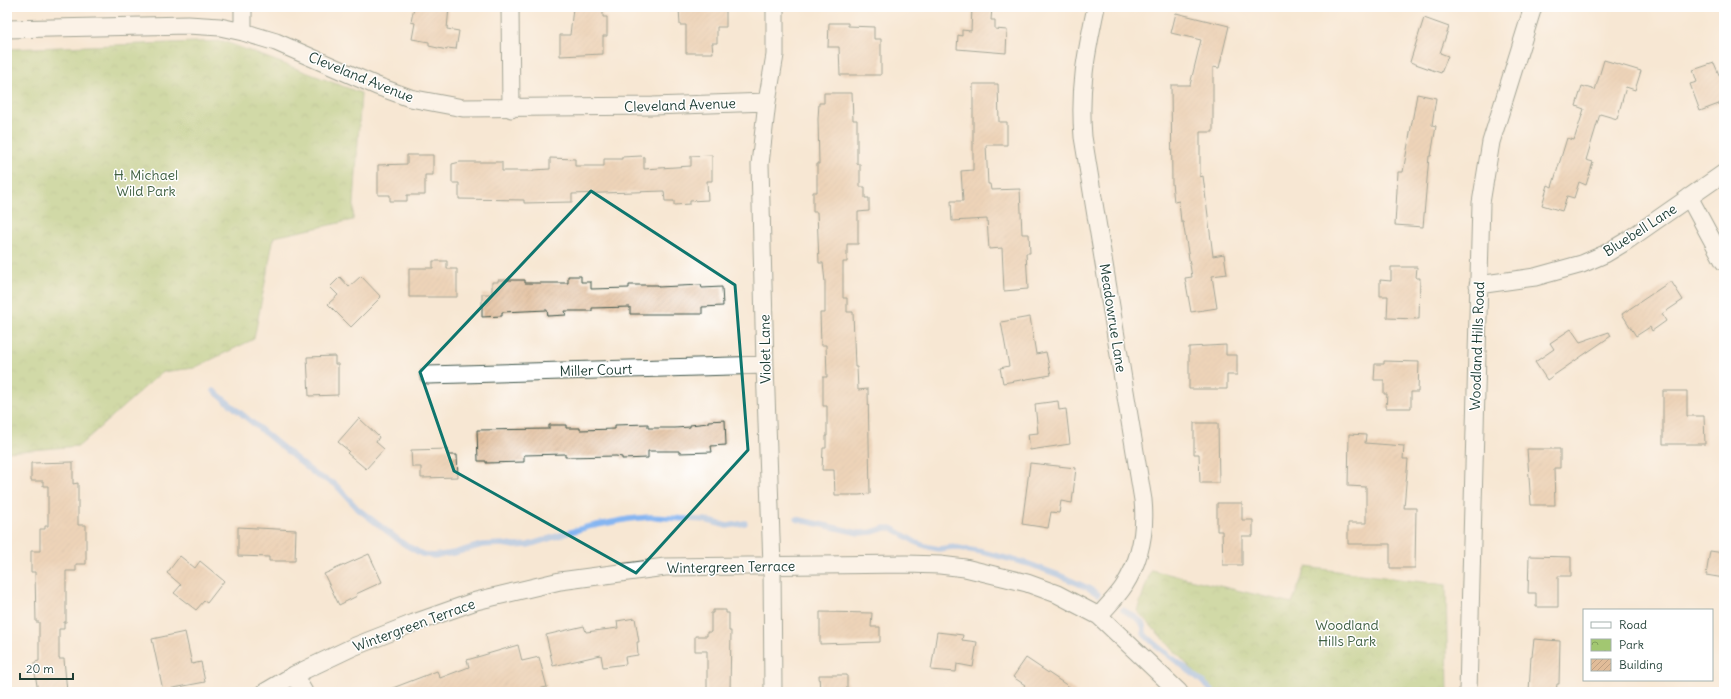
<svg xmlns="http://www.w3.org/2000/svg" width="1731" height="699" font-family="Delius,sans-serif">
<style>
.park{fill:url(#park-crowns);stroke:#608252}
.lines{fill:none;stroke-linecap:round;stroke-linejoin:round}
.stream{stroke:#85b5f1;stroke-width:5.5}
.building{fill:url(#building-hatch)}
.minor-casing{stroke:#3f564c;stroke-width:19}
.minor{stroke:#fff;stroke-width:17}
.marked{fill:none;stroke:#0f766e;stroke-width:3;stroke-linejoin:round}
.labels{text-anchor:middle;dominant-baseline:central;stroke-width:3;stroke-linejoin:round;paint-order:stroke}
.street-label{font-size:14px;fill:#1f3d34;stroke:#fff}
.park-label{font-size:14px;fill:#406043;stroke:#fff}
</style>
<defs>
<pattern id="park-crowns" width="20" height="18" patternUnits="userSpaceOnUse"><rect width="20" height="18" fill="#a2c771"/><path d="M2 6a3 3 0 1 1 6 0M12 15a3 3 0 1 1 6 0" fill="none" stroke="#83a35e"/></pattern>
<pattern id="building-hatch" width="6" height="6" patternUnits="userSpaceOnUse"><rect width="6" height="6" fill="#e1bc98"/><path d="M-1 1l2-2M0 6l6-6M5 7l2-2" fill="none" stroke="#c1a284"/></pattern>
</defs>
<rect width="100%" height="100%" fill="#fff"/>
<filter id="ink" filterUnits="userSpaceOnUse"><feTurbulence type="fractalNoise" baseFrequency=".025" numOctaves="2"/><feDisplacementMap in="SourceGraphic" scale="8" xChannelSelector="R" yChannelSelector="G"/><feConvolveMatrix kernelMatrix="1 2 1 2 8 2 1 2 1" color-interpolation-filters="sRGB"/></filter>
<filter id="wash" filterUnits="userSpaceOnUse"><feTurbulence type="fractalNoise" baseFrequency=".012" numOctaves="4" result="noise"/><feDisplacementMap in="SourceGraphic" scale="16" xChannelSelector="R" yChannelSelector="G"/><feGaussianBlur stdDeviation="0.9" result="paint"/><feColorMatrix in="noise" values="0 0 0 0 0 0 0 0 0 0 0 0 0 0 0 0 0 1.4 0 .05"/><feComposite in="paint" operator="in"/></filter>
<g filter="url(#wash)">
<rect width="100%" height="100%" fill="#f7e7d3"/>
<!-- park -->
<path class="park" d="M223,41L361,93L353,220L274,237L254,339L194,368L162,372L79,446L7,452V49Z
M1306,567L1446,585L1448,692H1213L1137,611L1151,570L1292,603Z"/>
<g class="lines">
<!-- stream -->
<path class="stream" d="M214,391L316,475L335,484L358,509L404,544L422,554L433,556L454,553L482,545L502,544L515,546L528,545L587,527L629,519L650,517L705,520L727,526L745,523
M796,519L859,533L872,532L885,528H892L917,543L929,547L939,549L953,547L982,552L1029,564L1059,575L1088,588L1098,594
M1123,610C1134,617 1145,619 1144,634C1165,656 1193,670 1213,692"/>
</g>
<g id="blocks">
<!-- building -->
<path class="building" d="M414,7H449L447,29L459,31L456,49L447,48V50L429,46V42L412,39L415,23L411,22Z
M972,7L992,8L991,20H995V29L1007,30L1006,53L957,49L958,35L962,36V30L971,31Z
M573,8H603V17H607V36H603V54L560,56V35H570Z
M679,8H726V27H717V43H712L713,53H686V25H680Z
M1176,13L1229,26L1219,68L1213,67V132H1200V177L1203,176L1213,256L1224,254L1227,274L1212,276L1217,308L1191,312L1185,278L1192,277L1183,222H1181L1179,201L1174,202L1172,183L1171,85H1190L1201,40L1171,33Z
M1424,18L1449,27L1440,53L1448,56L1441,73L1410,62Z
M829,23H848V26L874,27V39H881V75H840L839,47H828Z
M1604,60L1641,71L1635,90L1626,87L1617,119L1600,114L1586,160L1593,162L1586,185L1579,182L1574,198L1567,196L1562,211L1542,205L1548,185L1552,187L1567,138L1574,140L1584,109L1576,106L1582,86L1595,90Z
M1714,63L1720,77L1724,76V102L1700,111L1690,84L1697,82L1693,70Z
M973,84H998L999,122H1007V145H986L988,184H990L991,190L1020,189L1022,234H1029L1030,253H1026L1028,289L1004,291L1002,248L989,249L987,219L952,221L951,201H963L961,171L973,170Z
M824,93H852L853,120H857V164H860V187H865V198H869V211L858,212V244H847V262H843V298H847V312H853L855,367H857L858,390L868,389L870,494L859,495H835L834,470H822L823,448H826V436H827V406H823V377H827L826,345H821L820,313H825V282L823,263H819L817,212H813V192H817V164H819L818,119L819,103H824Z
M1417,94L1436,98L1432,125L1436,126L1431,156H1429L1423,227L1395,225L1398,172H1403Z
M407,155H433V175H425V195H407V201H390V195H378V165L407,164Z
M712,155V181H707L708,200L690,201V204L674,205V201H665L664,191L572,194V202L524,203V200L459,199V183H452V164L460,162H502V171H533V170L550,169V158L575,159V166H604V159H622V157L641,156L644,157V169L691,166V156Z
M433,261H447V269H457V297H409V268H433Z
M1391,267H1417L1416,278H1420L1419,319L1387,318L1388,296H1380V280L1391,281Z
M361,276L381,297L351,327L328,304L338,295L330,287L340,277L349,287Z
M568,276H581V282H591V289L629,288V285H658V287L701,285L702,288L722,287L723,306L702,307V314H630V307L592,308V311H565L566,315L548,316L547,310L502,312V316L482,317V294H492V282H498V280H525V283H568Z
M1671,281L1683,300L1662,314L1666,321L1652,331L1650,327L1636,336L1622,314Z
M1030,317L1036,354L1046,352L1051,375L1003,383L1000,368L1009,366L1001,322Z
M1571,329L1580,342L1609,332L1611,336L1547,380L1535,362L1554,349L1550,343Z
M1226,345V355H1237V375H1227V389H1189V347Z
M335,356V364H338V395L309,396L307,357Z
M1384,361L1419,362L1418,392H1411V408H1386L1387,394H1384V380H1374L1375,364H1384Z
M1663,391H1687V416H1704L1705,444H1663Z
M1058,401L1059,410L1066,409L1070,444L1030,450L1028,434L1038,433L1035,404Z
M359,418L379,437L376,442L384,449L366,469L347,453L349,451L338,442Z
M725,420L726,445L711,446L712,452L679,453V451H648V458L622,459V457L616,456L565,457V454L524,455V462L486,463V461H478L477,430L549,429V425H566V428H580V430L615,429V425L648,424V428H675L690,427V425L708,423V421Z
M1194,423H1218L1219,483H1200L1199,454H1194Z
M1349,434L1366,435L1365,443L1404,446L1403,459H1408L1404,508H1416L1415,568H1390V544H1348V523H1366V487L1348,486Z
M448,449V455H457L458,477L421,478V467H412L411,450Z
M1527,449H1560V468H1554L1555,505H1531Z
M73,462V484L78,483V525H86V564H76V571H66V622H64V629H59V659H64L67,692H38L35,673H36L35,662L39,661V622H36L35,572H31V551H40V529H45V526H48V486H43V481H31V463Z
M1030,463L1076,468L1072,503L1061,501L1059,513L1051,512L1048,528L1022,524Z
M1217,503H1242V520H1253V536H1242V565H1223L1222,531H1217Z
M238,527L296,530L295,561H269V557L238,556Z
M1710,551L1724,553V578L1706,575Z
M369,554L382,582L356,594L357,596L339,605L324,574Z
M180,556L195,568L200,561L224,581L207,603L204,601L196,610L174,593L181,585L167,573Z
M1529,556L1571,557V576H1558V607H1536V593H1528Z
M713,610H726V613H729V631H731L730,692H707V651H695V636H707V632H711V613H713Z
M820,612L872,613L871,627H880V642L820,644Z
M635,618L639,642H637L638,655L625,657L626,664L603,667L601,655L553,666L546,635L584,626L586,632L618,628L617,621Z
M185,632L192,664L201,662L205,682L163,690L152,639Z
M937,632L963,635L962,640L977,642L973,667L957,664L956,672L931,670Z
M1534,639L1560,641L1559,684H1557L1556,692H1529L1531,656H1532Z
M518,645L522,661L539,657L547,687L525,692H385V691L437,671L440,678L469,667L467,660Z
M1026,658L1077,692H1020L1025,685L1013,677Z
M819,675H847V692H820Z"/>
</g>
</g>
<g filter="url(#ink)">
<use href="#blocks" fill-opacity="0" stroke="#3f564c" stroke-width="1"/>
<g class="lines">
<defs>
<path id="minor" d="M510,7L511,109
M1096,7C1086,54 1079,88 1083,137L1143,500C1146,531 1141,559 1124,586C1117,597 1107,606 1099,616
M7,29L188,25L220,27L243,32L276,42L377,86L410,98L463,108L653,106L767,102
M243,32V7
M1689,197L1724,262
M1478,285L1535,277L1582,264L1605,254L1625,242L1724,173
M428,375L765,365
M294,675L304,692
M265,692L294,675L353,647L414,623L476,601L560,581L665,567L906,564L940,565L965,568L1027,583L1057,594L1099,616L1179,692
M773,692L772,566L765,365L760,164L767,102L775,55V7
M1468,692L1481,203L1491,142L1533,7"/>
</defs>
<!-- minor casing -->
<use href="#minor" class="minor-casing"/>
<!-- minor -->
<use href="#minor" class="minor"/>
</g>
</g>
<!-- marked area -->
<path d="M0 0H1731V699H0ZM591,191L735,285L748,450L636,573L454,471L420,372Z" fill="#f7e7d3" fill-opacity=".55" fill-rule="evenodd"/>
<path class="marked" d="M591,191L735,285L748,450L636,573L454,471L420,372Z"/>
<g class="labels">
<!-- street labels -->
<g class="street-label">
<text transform="translate(361 77) rotate(22)">Cleveland Avenue</text>
<text transform="translate(680 105) rotate(-2)">Cleveland Avenue</text>
<text transform="translate(1640 230) rotate(-33)">Bluebell Lane</text>
<text transform="translate(1113 318) rotate(81)">Meadowrue Lane</text>
<text transform="translate(1477 346) rotate(-88)">Woodland Hills Road</text>
<text transform="translate(765 349) rotate(-91)">Violet Lane</text>
<text transform="translate(596 370) rotate(-2)">Miller Court</text>
<text transform="translate(731 567) rotate(-1)">Wintergreen Terrace</text>
<text transform="translate(414 625) rotate(-20)">Wintergreen Terrace</text>
</g>
<!-- park labels -->
<g class="park-label">
<text x="146" y="175">H. Michael<tspan x="146" dy="16">Wild Park</tspan></text>
<text x="1347" y="625">Woodland<tspan x="1347" dy="16">Hills Park</tspan></text>
</g>
</g>
<!-- margin -->
<rect width="1731" height="699" fill="none" stroke="#fff" stroke-width="24"/>
<!-- legend -->
<rect x="1583" y="609" width="130" height="72" fill="#ffffff" stroke="#a5b1ae"/>
<rect x="1591" y="622" width="20" height="6" fill="#ffffff" stroke="#a5b1ae"/>
<text x="1619" y="629" font-size="12" fill="#1f3d34">Road</text>
<rect x="1591" y="639" width="20" height="12" fill="url(#park-crowns)" stroke="#a5b1ae"/>
<text x="1619" y="649" font-size="12" fill="#1f3d34">Park</text>
<rect x="1591" y="659" width="20" height="12" fill="url(#building-hatch)" stroke="#a5b1ae"/>
<text x="1619" y="669" font-size="12" fill="#1f3d34">Building</text>
<!-- scale -->
<path d="M20 673v6h53v-6" fill="none" stroke="#1f3d34" stroke-width="2"/>
<text x="26" y="673" font-size="12" fill="#1f3d34" stroke="#ffffff" stroke-width="3" paint-order="stroke">20 m</text>
</svg>
